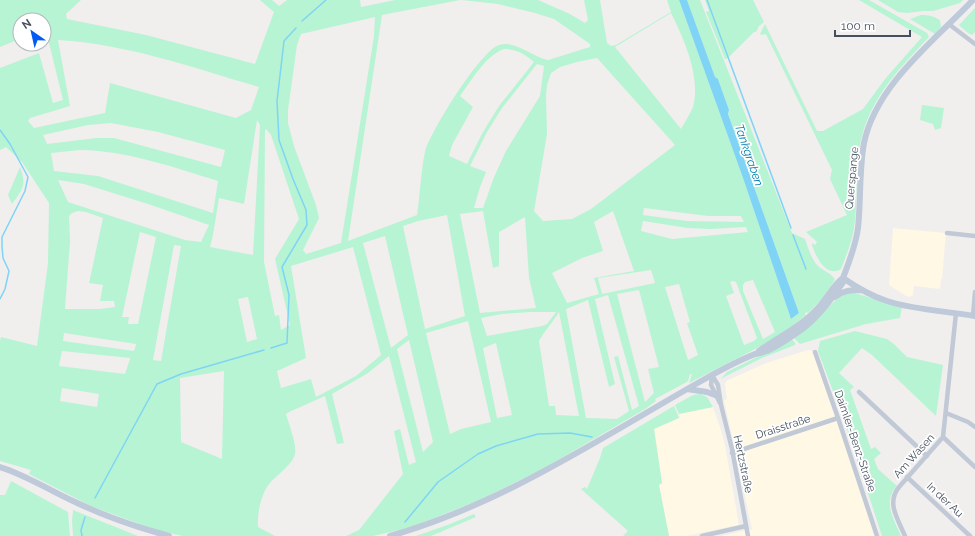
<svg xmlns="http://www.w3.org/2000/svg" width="975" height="536" font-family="Raleway,sans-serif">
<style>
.commercial{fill:#fef8e5}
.green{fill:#b7f4d3;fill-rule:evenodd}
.water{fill:#7fd4f6}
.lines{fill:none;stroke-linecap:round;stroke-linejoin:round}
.stream{stroke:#7fd4f6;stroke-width:1.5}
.street{stroke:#c0c9d5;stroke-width:4.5}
.secondary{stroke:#bec9d9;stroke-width:6}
.labels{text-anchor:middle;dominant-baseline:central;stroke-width:3.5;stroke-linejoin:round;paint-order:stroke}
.street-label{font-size:11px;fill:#44505e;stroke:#fff}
.water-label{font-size:12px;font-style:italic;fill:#017bad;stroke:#fff}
</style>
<rect width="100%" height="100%" fill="#f1eeee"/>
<!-- commercial -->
<path class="commercial" d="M893,228L946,233L942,279H941L940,289L914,286L913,295L909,297L906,296L889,285Z
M808,350L812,351L837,417L877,536H721L752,529L724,400L727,399L725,384L726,381L766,363Z
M713,407L721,430L725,445L739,525L686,536H669L659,485L662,483L654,429L679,418L680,417L679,414Z"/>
<!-- green -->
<path class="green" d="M0,0H81L66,14L67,19L146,35L255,64L274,12L260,0H272L279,6L287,0H360L361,7L395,0H460L382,15L348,241L417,215C420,196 421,170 425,152C430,132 481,50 499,45C516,40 532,57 548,60L590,47V44L554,19L535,13L498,4L462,0H538L570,14L585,23L588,20L584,0H600L607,43L611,46L616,45L671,12L667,0H679L743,178L791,319L799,313L728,114L729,110L718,79L715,78L687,0H700L792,233L805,239C808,247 811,259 818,266C823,271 832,273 835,280L821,300L808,313L806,312L805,314L806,315L786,331L765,344L689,383L692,374H690L688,381L685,383L655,399L656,401L645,409L541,470L477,501L412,527L373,536H346L359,530L403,474L394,431L400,429L409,465L416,462L389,356L368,373L332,394L344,443L337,444L325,396L289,412L286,414C289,425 297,444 295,454C293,464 277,475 270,483C261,493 257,514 258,527L275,536H183L156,530L91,506L29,474L31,470L0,461V341L1,337L37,346L48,263L49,203L22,162L6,147L0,150V68L39,53L53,103L63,100L48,39L44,36V20H20V39L0,47ZM671,13C684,39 701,77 693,107C690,114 685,122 681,129L615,47ZM375,17L374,36L341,243L306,254L303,250L319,218L316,205L294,146L288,123V110L297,45L301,34ZM58,40C127,44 194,68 259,87L251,110L236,118L110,83L105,113L34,128L28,121L30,118L70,106ZM504,49C516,49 525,54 534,62L499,106L483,132L467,164L449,156L452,145L473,107L460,96C471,81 486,55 504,49ZM597,58L675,145L591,209L572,219L543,221L534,211L547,134L546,96L547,85L551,73L560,67L577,62ZM537,64L544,66L540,96L506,151L494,177L483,208H474L480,187L486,172L470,166L487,132L502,108ZM257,120L260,125L253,255L210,247L213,235L219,198L244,204ZM111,123L158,132L225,150L221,167L114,138H96L47,144L43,135L88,125ZM266,129L271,135L299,219L275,259L290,325L281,330L279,315L275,316L264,262L265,130ZM80,150C128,151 173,167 218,181L213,213L98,176L54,171L51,153ZM58,180L84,184L148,204L209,225L201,242L185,240L68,202ZM644,208L708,216H741L744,222L687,221L643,215ZM78,211L86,212L103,218L89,283L103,285L100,301H114L115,307L100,309H65L70,241L69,216L72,213ZM483,211L493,268L499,266V232L525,217L529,278L536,308L480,313L460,214ZM613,211L634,271L594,278L599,294L567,303L552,273L582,258L603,251L594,222ZM447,215L465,316L425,329L403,226L418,221ZM643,221L688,228L710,229L746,227L748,232L672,239L641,231ZM140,232L156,237L138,324H128L129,317H122ZM385,236L408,335L391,348L363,243ZM174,245L181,246L161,361L153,360ZM353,247L381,355L356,376L316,397L311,379L281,388L277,371L306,358L291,266ZM651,270L655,283L602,294L598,278ZM753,280L775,332L763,339L743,291V285L745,282ZM733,281L736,282L757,338L754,341L744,345L726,296L734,293L730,282ZM679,284L690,322L687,323L698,355L688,360L665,287ZM639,290L659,367L648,369L654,393L645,402L617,294ZM608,295L639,406L632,410L618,356L614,357L629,411L617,419L586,418L566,309L588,300L609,387L615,384L595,299ZM248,297L257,339L247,342L238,299ZM531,312H556L547,324L542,326L487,336L481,318L502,314ZM559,312L579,416L556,415L555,406H549L539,341C545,330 553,322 559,312ZM468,321L491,422L461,429L450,434L426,333ZM64,333L136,344V345L134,351L63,341ZM409,340L433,442L423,452L397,349ZM496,343L512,415L497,418L483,348ZM62,351L130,358V359L125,374L59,366ZM224,371L222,459L181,442L180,378ZM62,388L99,394L97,407L60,401Z
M705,0H753L764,22L759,26L756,32H754L728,58L725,59L706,12L709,11Z
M859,0H869L927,33L929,37C897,71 865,103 859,152C855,178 858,203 854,228C852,242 846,256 841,269C826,278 816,257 812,245V243L815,245L817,242L806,232L847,215L830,179L832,170L766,34L762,35L760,34L765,24L817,131H823L863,109L885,79L922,37Z
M878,0H963L960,3L933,11H923L907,13L898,12Z
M975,8V32L972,35L968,33L959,25Z
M921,15C929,15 933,16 940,20L941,27L935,34L910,19Z
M922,105L944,108L941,128L935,130L933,124L920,120Z
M20,167C27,186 23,188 12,204L8,195Z
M851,292L902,307L900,318L866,324L800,344L793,337L805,328L839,297Z
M855,331L887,339L894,344L907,357L943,365L936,416L872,355L862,348L839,373L854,387L850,390L871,449L875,447L881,453L874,459L878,469L897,486C882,502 894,519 901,536H882L845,423L818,351L820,341Z
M791,338L795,343V345L762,358L726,376L721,379L727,372L771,350Z
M700,394L707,397L713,407L679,414L675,405L693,395Z
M674,406L679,418L654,429L662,483L659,485L669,536H623L628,531L581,489L585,487L587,489L600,458L603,448Z
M11,481L68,512L70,536H0V495H5Z
M73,510L138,536H73L72,521Z
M474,514L476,517L431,536H416L450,524Z"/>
<!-- water -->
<path class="water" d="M679,0H687L715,77L718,79L729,110L728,114L799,313L791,319L743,178Z"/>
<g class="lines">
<!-- stream -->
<path class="stream" d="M707,0L791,228
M302,21L326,0
M0,130L10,144L28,177L25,191L2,237V246L3,258L9,271L5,289L0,299
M793,235L806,269
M271,348L287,343L289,295L282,267L307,225L306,210L293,179L279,140L277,101L284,41L296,28
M95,498L157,384L181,374L264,350
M405,522L438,482L478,454L496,446L538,434L570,433L592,437
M82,536L81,530L85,517"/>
<!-- street -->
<path class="street" d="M950,25L975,44
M947,233L975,236
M973,316L975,292
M815,352L838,418L877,536
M712,375L718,385L721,405L732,449L748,536
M712,375L711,385L720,403
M859,392L927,456
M946,413L968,422L975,427
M943,437L975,467
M732,453L838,418
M907,477L970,536
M702,536L746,526
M905,536C898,519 886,503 899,487L943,437L956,313"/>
<!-- secondary -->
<path class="secondary" d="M843,278C856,287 871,296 887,301C915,310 946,311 975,316
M835,297C844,290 851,290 862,290
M759,351C778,337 799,328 815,311C826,301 832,286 843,278
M687,389L707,392L715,395
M0,467C26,475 49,490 73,501C104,516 136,527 169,536
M390,536C503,504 602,437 703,380C719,371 737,361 755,354C759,353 765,352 769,350C781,344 794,335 805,327C821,314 832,298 844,281L843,278C849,262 856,245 858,228C861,200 859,171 864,143C876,85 934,41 973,0"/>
</g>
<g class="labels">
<!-- street labels -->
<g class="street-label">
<text transform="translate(852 178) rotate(-85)">Querspange</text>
<text transform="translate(783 427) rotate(-18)">Draisstraße</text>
<text transform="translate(855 441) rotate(71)">Daimler-Benz-Straße</text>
<text transform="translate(914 456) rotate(-48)">Am Wasen</text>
<text transform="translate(743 464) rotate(78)">Hertzstraße</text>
<text transform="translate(945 500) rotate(43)">In der Au</text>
</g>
<!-- water labels -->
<g class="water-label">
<text transform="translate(749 155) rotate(71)">Tankgraben</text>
</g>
</g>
<!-- north arrow -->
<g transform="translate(32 32) rotate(326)"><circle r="19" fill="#ffffff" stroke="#b4b9bf"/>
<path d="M0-3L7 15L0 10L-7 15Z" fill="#045bf4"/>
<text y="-6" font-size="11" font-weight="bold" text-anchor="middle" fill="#44505e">N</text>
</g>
<!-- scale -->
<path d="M835 30v6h75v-6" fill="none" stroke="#44505e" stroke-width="2"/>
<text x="841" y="30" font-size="12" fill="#44505e" stroke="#ffffff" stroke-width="3" paint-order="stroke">100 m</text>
</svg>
